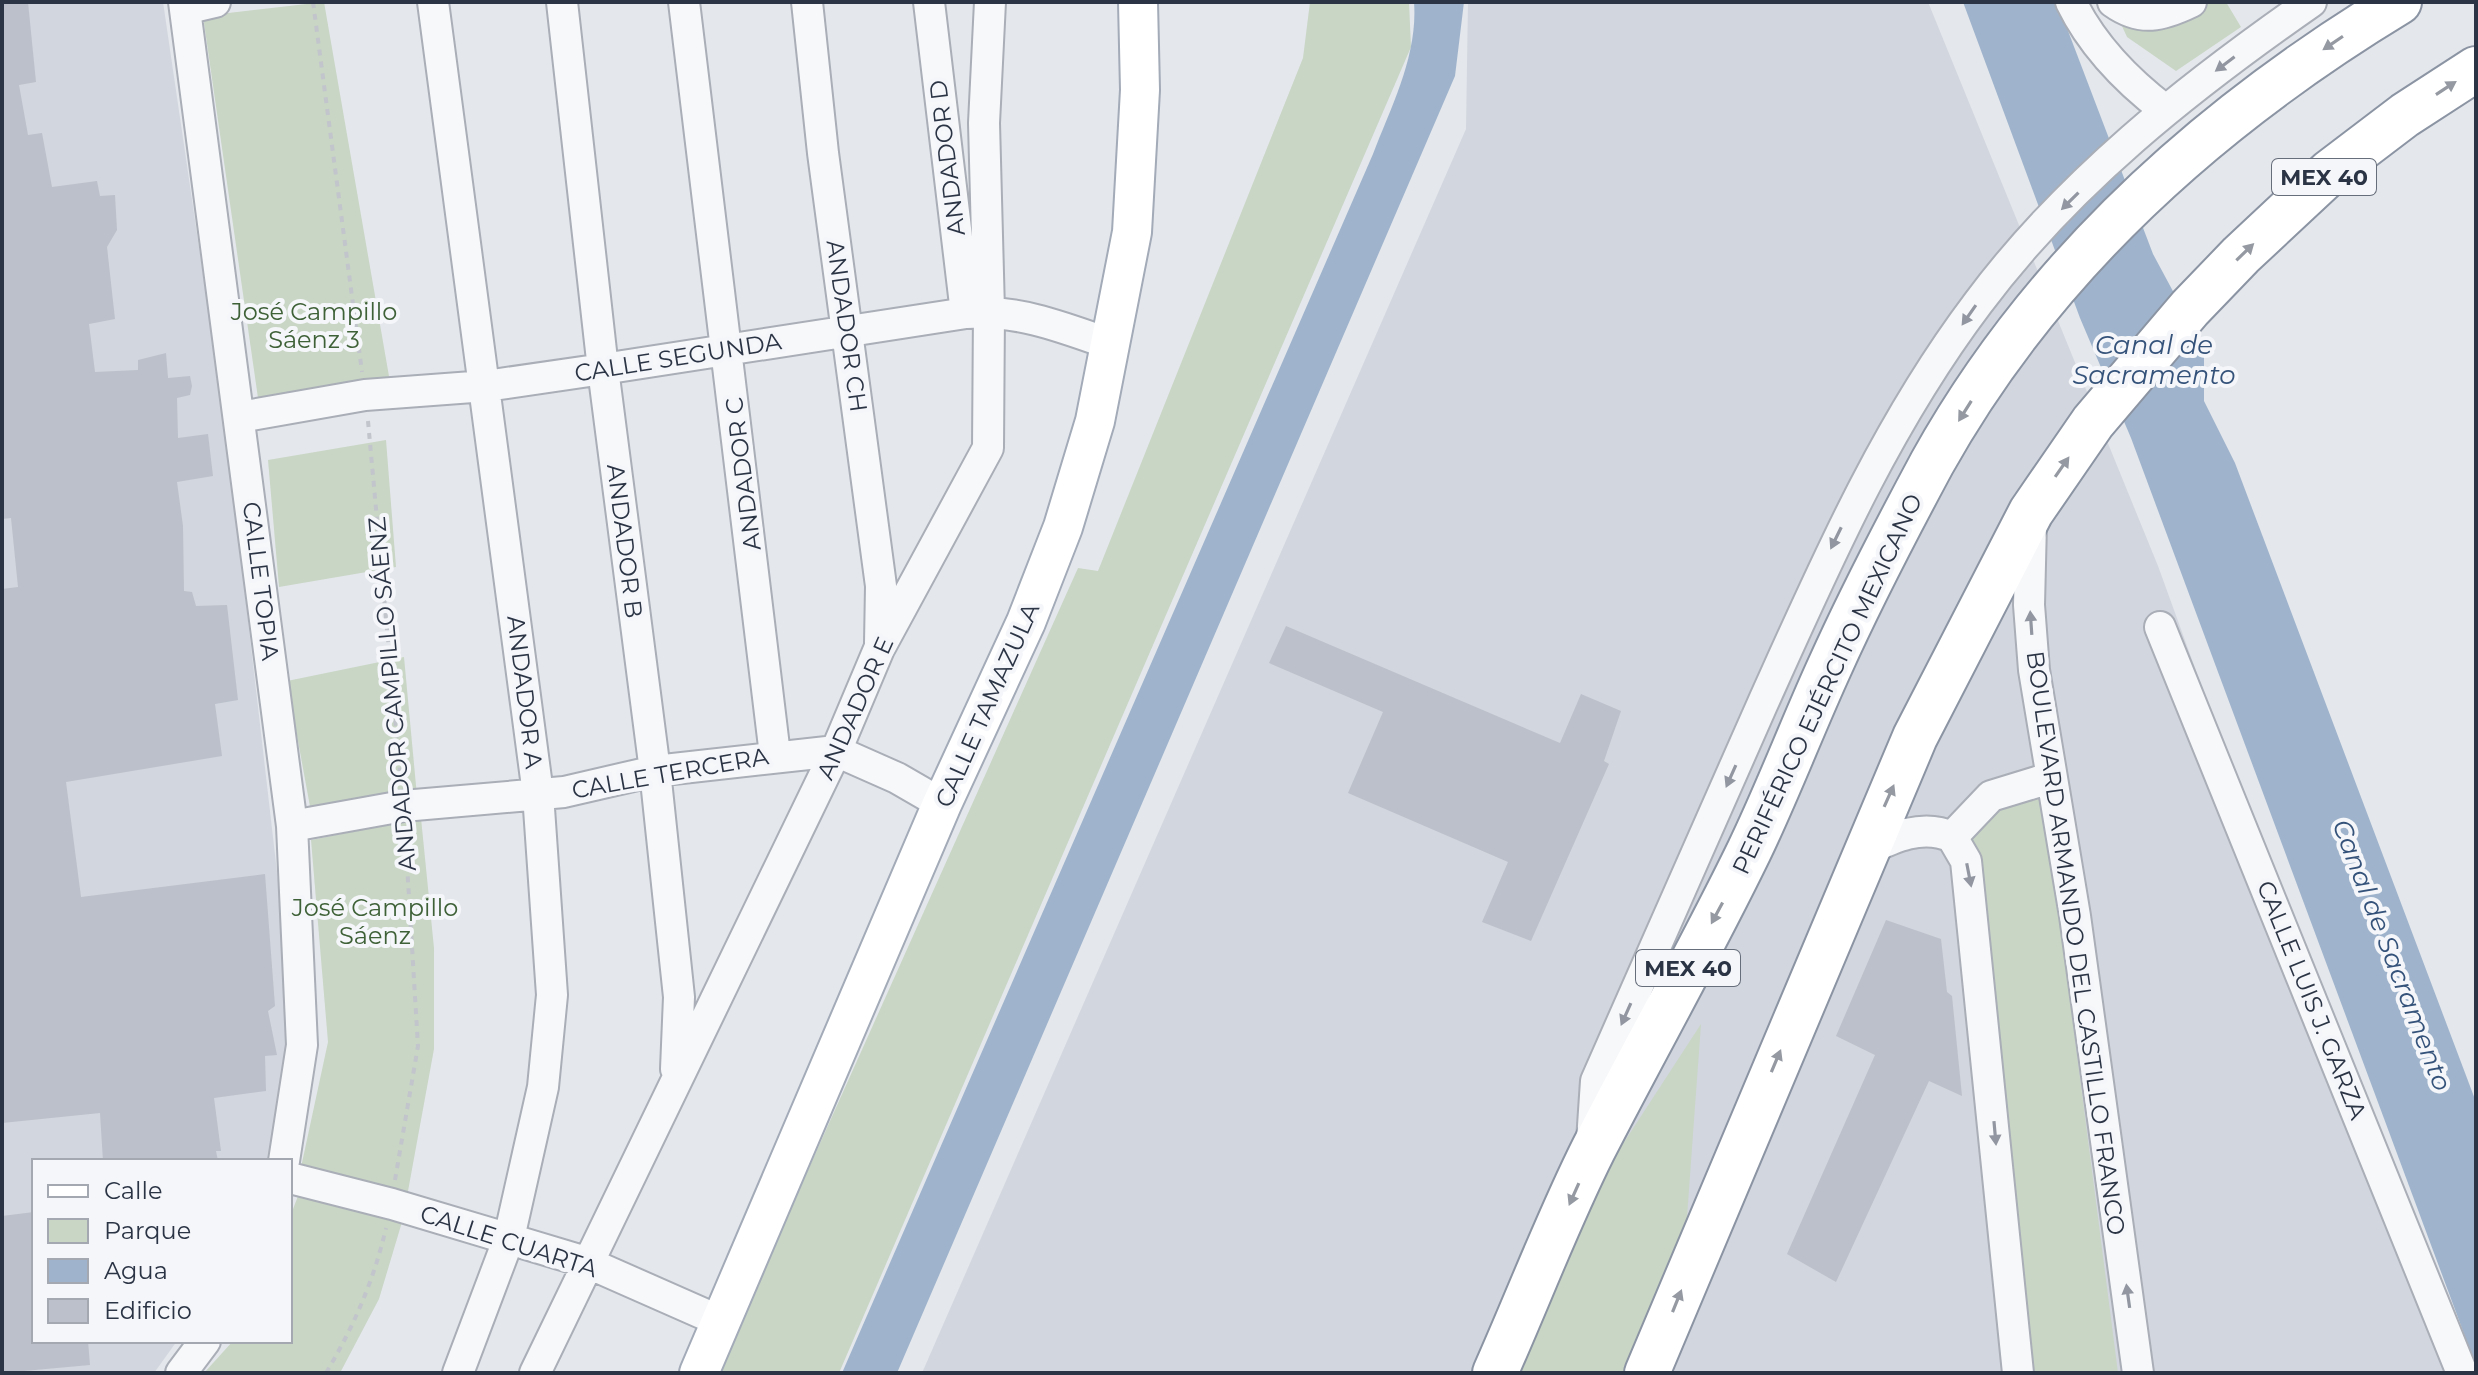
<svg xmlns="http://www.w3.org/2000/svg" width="2478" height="1375" font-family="Montserrat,sans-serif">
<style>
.built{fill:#d2d6de}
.green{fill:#c9d6c5}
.water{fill:#9fb4cc}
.building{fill:#bbc0ca}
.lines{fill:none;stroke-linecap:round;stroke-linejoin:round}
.minor-casing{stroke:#a9aeb7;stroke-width:34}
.major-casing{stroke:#a3abb8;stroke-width:42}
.highway-casing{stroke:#8b94a3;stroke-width:48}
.path{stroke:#c2c5cb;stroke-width:4;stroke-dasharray:6 6;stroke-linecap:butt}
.minor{stroke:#f7f8fa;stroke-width:30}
.major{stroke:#fff;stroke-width:38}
.highway{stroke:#fff;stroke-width:44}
.oneway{fill:#959aa2}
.oneway2{fill:#9196a0}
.labels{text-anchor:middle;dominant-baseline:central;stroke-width:8;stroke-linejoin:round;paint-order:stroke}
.shield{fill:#f4f6f9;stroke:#676e7b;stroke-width:2}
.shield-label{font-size:22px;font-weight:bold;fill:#2b3445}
.street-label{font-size:24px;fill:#2b3445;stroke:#f4f6f9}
.park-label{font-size:24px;fill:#3f6138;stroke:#f4f6f9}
.water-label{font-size:26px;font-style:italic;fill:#34527a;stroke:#f4f6f9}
</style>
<rect width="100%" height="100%" fill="#e4e7ec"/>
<!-- built -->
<path class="built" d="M2,2H163L227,438L296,1037L269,1161H34V1341H177L154,1373H2Z
M1468,2H1928L2158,566L2451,1373H922L1466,129Z"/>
<!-- green -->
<path class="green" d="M324,2L390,382L258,398L203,16Z
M1310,2H1409L1411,47L839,1373H717L1078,568L1098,571L1303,58Z
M2111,2H2226L2241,27L2176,71L2127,37Z
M386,440L396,567L279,587L268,460Z
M404,657L417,796L311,812L287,681Z
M2043,791L2118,1373H2034L1979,875L1968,840L2007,797Z
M421,818L434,948V1049L406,1202L300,1172L328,1042L311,840Z
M1701,1024L1683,1272L1640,1373H1505L1576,1216Z
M298,1196L402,1222L379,1299L340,1373H204L233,1341H290V1217Z"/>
<!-- water -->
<path class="water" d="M1414,2H1464L1455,76L897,1373H842L1373,154C1392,105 1418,55 1414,2Z
M1963,2H2057L2153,254L2204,349V401L2235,463L2476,1102V1366L2131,438L2080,318Z"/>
<!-- building -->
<path class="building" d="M2,2H28L36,82L19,85L28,135L42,133L52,187L97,181L100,196L115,195L117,230L107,247L115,319L89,324L95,372L138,370V360L166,353L168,378L190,376L192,386L190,395L177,398L178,438L208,434L213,476L177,482L183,526L184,591L192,592L196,606L227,605L238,700L215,704L222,756L66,782L81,897L265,874L275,1006L268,1011L277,1055L265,1056L266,1091L214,1098L221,1151H216L218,1161H103L100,1113L2,1123V589L18,587L11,518L2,519Z
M1286,626L1560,743L1581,694L1621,711L1604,761L1609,764L1531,941L1482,922L1508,862L1348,793L1383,712L1269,663Z
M1886,920L1941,939L1947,992L1952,996L1962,1096L1929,1081L1836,1282L1787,1254L1875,1055L1836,1036Z
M34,1212V1341H88L90,1365L2,1373V1216Z"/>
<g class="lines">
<defs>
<path id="minor" d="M184,2L292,826L302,1045L284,1161
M433,2L538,794L552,995L543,1087L509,1238L458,1373
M562,2L603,369L655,771L679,997L676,1069
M684,2L775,755
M807,2L823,153L881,586L880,643
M929,2L966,313
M2071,2C2092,45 2127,81 2165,110
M2113,2C2141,22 2162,16 2191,2
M185,9L215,2
M240,417L365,395L486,386L603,369L966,313C1017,309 1065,328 1113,345
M2031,523L2029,605L2034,670L2075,916L2138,1373
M2160,627L2462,1373
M292,826L403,806L564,792L655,771L836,751L897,778L942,804
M1952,837L1991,796L2050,778
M1865,851C1892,838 1922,823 1952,837L1966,861L2018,1373
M1592,1141L1596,1081C1651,956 1707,830 1762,705C1825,565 1885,426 1978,303C2068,182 2189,87 2311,2
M290,1178L392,1204L586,1262L722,1322
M181,1373L205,1341
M535,1373L836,751L879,649L988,448L989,311L984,123L990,2"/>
<path id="major" d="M699,1373L942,804L1026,622L1063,527L1095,421L1132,232L1140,90L1138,2"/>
<path id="highway" d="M1495,1373C1528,1299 1557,1222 1593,1150C1644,1050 1700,952 1749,851C1778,791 1802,727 1830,666C1861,597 1896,530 1932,463C2041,267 2209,117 2399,2
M1647,1373L1915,737L2031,512L2093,422L2190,308L2241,255L2330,172L2405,115L2476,69"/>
</defs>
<!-- minor casing -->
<use href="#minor" class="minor-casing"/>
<!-- major casing -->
<use href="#major" class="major-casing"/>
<!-- highway casing -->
<use href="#highway" class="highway-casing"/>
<!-- path -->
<path class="path" d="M313,2L362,372
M368,421L401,783
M395,1180L418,1046L405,831
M326,1373C354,1326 374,1280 386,1228"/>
<!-- minor -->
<use href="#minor" class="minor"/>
<!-- major -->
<use href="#major" class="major"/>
<!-- highway -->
<use href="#highway" class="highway"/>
</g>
<!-- one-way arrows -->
<defs><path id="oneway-solid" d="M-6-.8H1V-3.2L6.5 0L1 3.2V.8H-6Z" transform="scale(2)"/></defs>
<g class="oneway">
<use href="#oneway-solid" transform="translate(2333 43) rotate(146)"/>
<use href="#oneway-solid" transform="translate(2446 88) rotate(-33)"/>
<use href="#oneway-solid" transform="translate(2245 252) rotate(-44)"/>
<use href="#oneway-solid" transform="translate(1965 411) rotate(122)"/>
<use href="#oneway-solid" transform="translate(2062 467) rotate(-55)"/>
<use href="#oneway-solid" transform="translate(1889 796) rotate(-66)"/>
<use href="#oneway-solid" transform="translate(1717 913) rotate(118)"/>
<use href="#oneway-solid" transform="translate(1776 1061) rotate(-67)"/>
<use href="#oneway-solid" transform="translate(1574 1194) rotate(114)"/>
<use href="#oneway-solid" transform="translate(1677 1301) rotate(-68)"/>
</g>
<g class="oneway2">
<use href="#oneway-solid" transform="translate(2225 64) rotate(143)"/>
<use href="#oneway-solid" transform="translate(2070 201) rotate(135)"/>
<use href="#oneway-solid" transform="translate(1969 315) rotate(125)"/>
<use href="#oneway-solid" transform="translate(1836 538) rotate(116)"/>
<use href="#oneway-solid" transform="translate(2031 623) rotate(-94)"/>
<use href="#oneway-solid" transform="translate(1731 776) rotate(114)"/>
<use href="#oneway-solid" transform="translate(1969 875) rotate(79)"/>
<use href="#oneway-solid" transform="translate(1626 1014) rotate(114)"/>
<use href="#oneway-solid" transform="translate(1995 1133) rotate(85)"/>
<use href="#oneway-solid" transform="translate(2128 1296) rotate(-98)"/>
</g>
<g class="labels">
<!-- shield labels -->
<g class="shield">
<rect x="2272" y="159" width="104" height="36" rx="6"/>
<rect x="1636" y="950" width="104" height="36" rx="6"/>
</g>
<g class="shield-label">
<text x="2324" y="177">MEX 40</text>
<text x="1688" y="968">MEX 40</text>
</g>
<!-- street labels -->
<g class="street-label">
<text transform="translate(947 158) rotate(-97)">ANDADOR D</text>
<text transform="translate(847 326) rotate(82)">ANDADOR CH</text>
<text transform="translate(678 357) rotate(-9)">CALLE SEGUNDA</text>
<text transform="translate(743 474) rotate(-97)">ANDADOR C</text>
<text transform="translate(625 541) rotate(83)">ANDADOR B</text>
<text transform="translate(261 581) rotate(83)">CALLE TOPIA</text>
<text transform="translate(1827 684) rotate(-65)">PERIFÉRICO EJÉRCITO MEXICANO</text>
<text transform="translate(525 692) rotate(83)">ANDADOR A</text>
<text transform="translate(392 694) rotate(-95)">ANDADOR CAMPILLO SÁENZ</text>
<text transform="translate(987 705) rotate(-66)">CALLE TAMAZULA</text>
<text transform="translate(855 708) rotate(-66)">ANDADOR E</text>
<text transform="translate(670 773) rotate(-10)">CALLE TERCERA</text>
<text transform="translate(2076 943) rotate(82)">BOULEVARD ARMANDO DEL CASTILLO FRANCO</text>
<text transform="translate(2312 1000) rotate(68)">CALLE LUIS J. GARZA</text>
<text transform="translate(509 1241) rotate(18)">CALLE CUARTA</text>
</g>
<!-- park labels -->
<g class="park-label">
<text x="314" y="311">José Campillo<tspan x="314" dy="28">Sáenz 3</tspan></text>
<text x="375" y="907">José Campillo<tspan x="375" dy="28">Sáenz</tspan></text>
</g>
<!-- water labels -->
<g class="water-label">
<text x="2154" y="345">Canal de<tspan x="2154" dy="30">Sacramento</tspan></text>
<text transform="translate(2392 955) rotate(69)">Canal de Sacramento</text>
</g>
</g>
<!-- border -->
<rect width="2478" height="1375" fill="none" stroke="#2b3445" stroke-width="8"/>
<!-- legend -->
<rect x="32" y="1159" width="260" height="184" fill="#f4f6f9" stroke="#a4a8b1" stroke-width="2"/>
<rect x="48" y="1185" width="40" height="12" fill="#ffffff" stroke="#a4a8b1" stroke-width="2"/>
<text x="104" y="1199" font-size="24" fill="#2b3445">Calle</text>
<rect x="48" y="1219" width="40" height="24" fill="#c9d6c5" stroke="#a4a8b1" stroke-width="2"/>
<text x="104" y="1239" font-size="24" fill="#2b3445">Parque</text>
<rect x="48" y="1259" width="40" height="24" fill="#9fb4cc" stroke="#a4a8b1" stroke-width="2"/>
<text x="104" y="1279" font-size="24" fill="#2b3445">Agua</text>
<rect x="48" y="1299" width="40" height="24" fill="#bbc0ca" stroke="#a4a8b1" stroke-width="2"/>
<text x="104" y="1319" font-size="24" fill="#2b3445">Edificio</text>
</svg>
